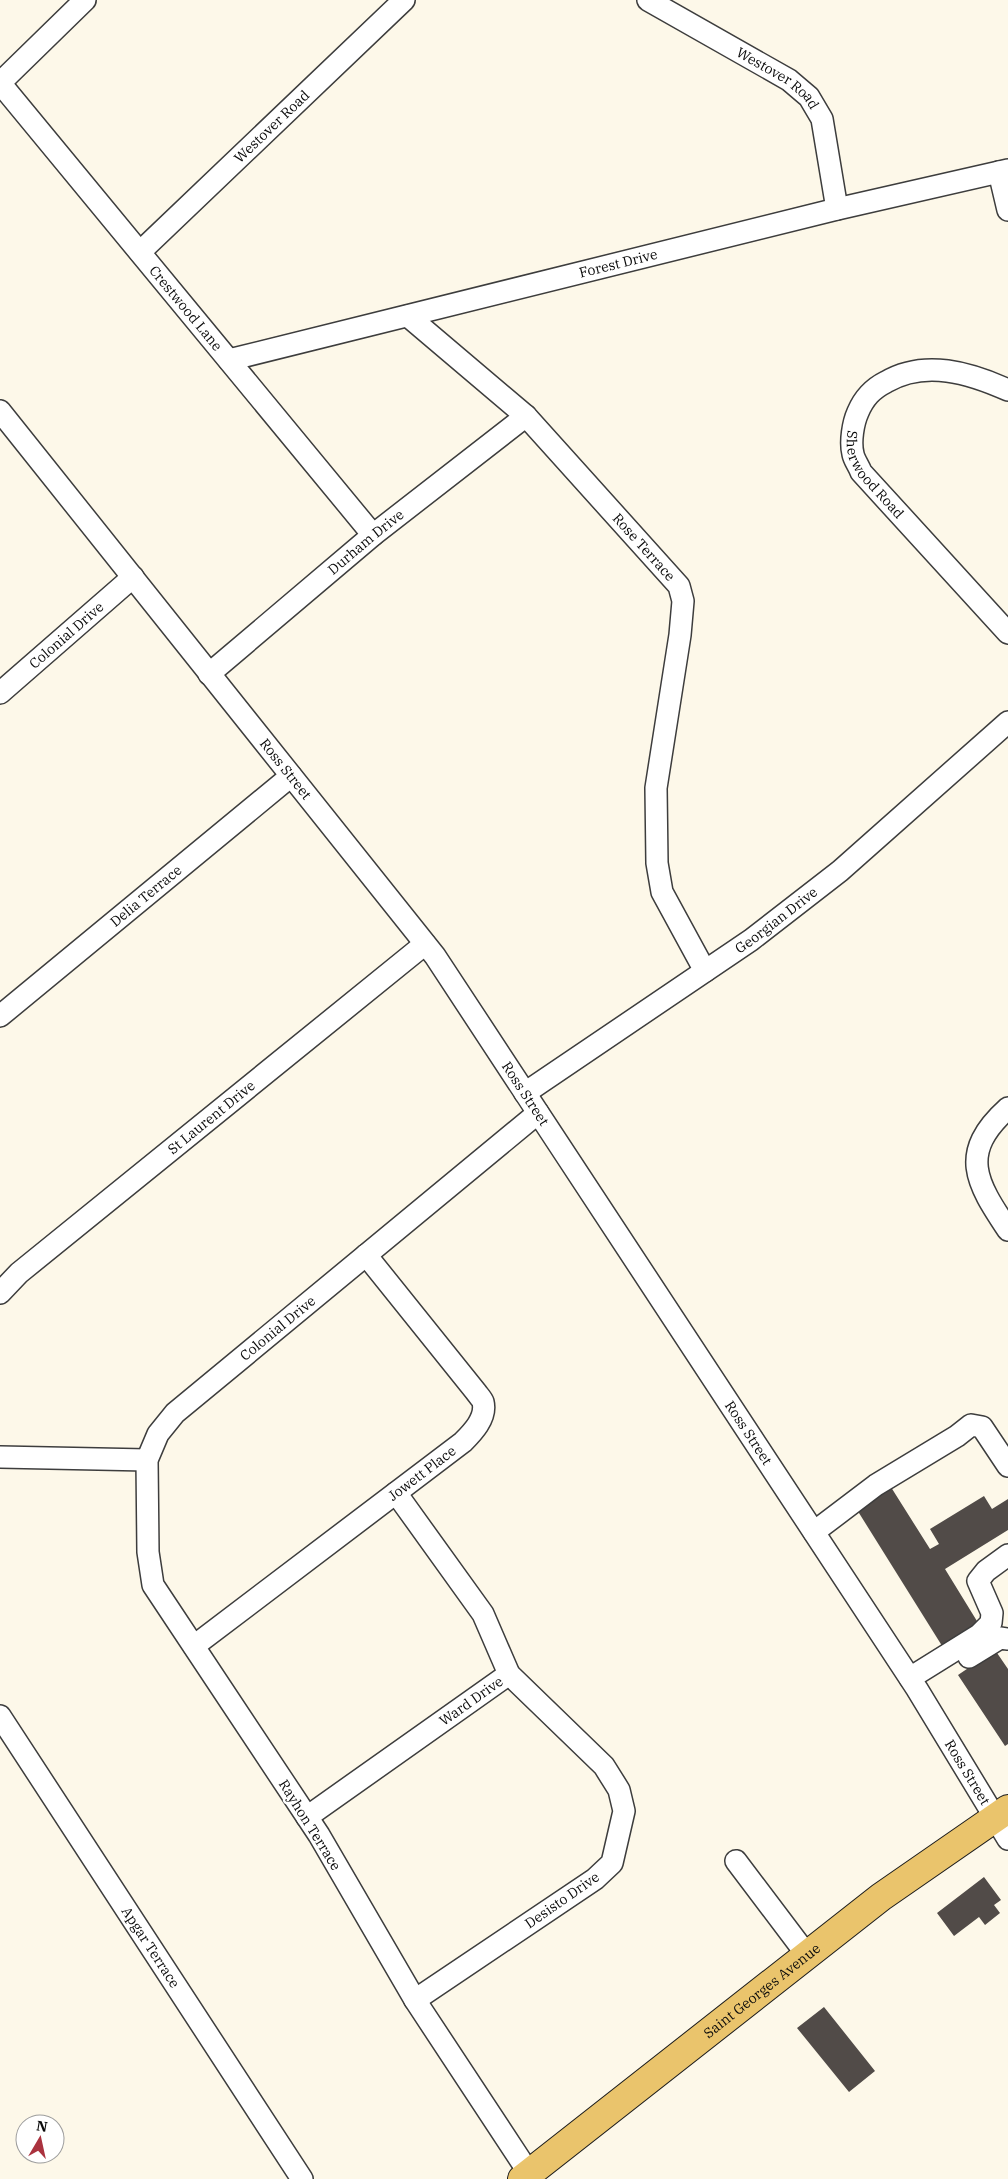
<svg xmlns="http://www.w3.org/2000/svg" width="1008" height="2179" font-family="'IBM Plex Serif',serif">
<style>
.building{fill:#514b48}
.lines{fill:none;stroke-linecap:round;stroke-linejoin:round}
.minor-casing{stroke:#3d3d3d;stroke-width:24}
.major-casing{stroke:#1b1b1b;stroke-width:30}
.minor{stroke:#fff;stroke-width:21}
.major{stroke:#eac46c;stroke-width:28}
.labels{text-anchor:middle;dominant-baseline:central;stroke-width:5;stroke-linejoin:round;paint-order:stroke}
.street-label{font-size:14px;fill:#0a0a0a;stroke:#fff}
</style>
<rect width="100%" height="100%" fill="#fdf8e9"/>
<!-- building -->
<path class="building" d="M889,1484L930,1549L939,1544L930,1529L984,1496L992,1509L1008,1499V1530L945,1569L980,1626L944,1649L854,1505Z
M995,1650L1008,1669V1744L1005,1746L958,1675Z
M984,1877L1001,1900L994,1905L1000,1913L985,1925L979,1917L954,1936L937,1913Z
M824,2007L875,2071L849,2092L797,2028Z"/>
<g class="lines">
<defs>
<g id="minor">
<path id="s1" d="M648,0L789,80L809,97L822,119L837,209"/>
<path id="s2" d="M0,83L373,535"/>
<path d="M0,83L85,0"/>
<path d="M999,172L1008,210"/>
<path id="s3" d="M140,252L404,0"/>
<path id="s4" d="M408,316L526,416L679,586L683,601L680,635L656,788L657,863L662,892L705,971"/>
<path id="s5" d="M229,360L837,209L1008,170"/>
<path id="s6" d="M1008,390C970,373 925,359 886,382C872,389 864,398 858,412C853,423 850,442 853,454C854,460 859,466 861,472L1008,633"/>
<path id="s7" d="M0,411L435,956L917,1689L1008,1839"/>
<path id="s8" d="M209,674L373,535L526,416"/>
<path id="s9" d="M0,693L133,577"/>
<path id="s10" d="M0,1016L291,776"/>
<path id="s11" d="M525,1093L751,940L840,871L1008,722"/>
<path d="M1008,1108C958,1153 976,1182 1008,1230"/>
<path id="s12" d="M0,1293L19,1273L425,944"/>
<path d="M0,1457L147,1460"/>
<path d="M396,1493L483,1614L509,1674L604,1766L619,1790L624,1811L612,1863L595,1879L415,2000"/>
<path d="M814,1532L876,1485L957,1436L971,1425L982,1427L1008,1466"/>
<path id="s13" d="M194,1646L463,1442C472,1433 487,1418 483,1402C482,1399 478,1395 476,1392L366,1255"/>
<path d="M969,1657L1000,1638L1008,1639"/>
<path d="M910,1678L979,1635L991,1623L992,1613L978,1581L986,1571L1008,1555"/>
<path id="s14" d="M0,1716L302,2179"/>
<path id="s15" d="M307,1817L509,1674"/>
<path d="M736,1861L807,1955"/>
<path id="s16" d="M529,2173L415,2000L319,1835L153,1585L148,1552L147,1460L158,1434L175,1413L538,1113"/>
</g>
<g id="major">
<path id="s17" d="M522,2179L881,1897L1008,1809"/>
</g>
</defs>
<!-- minor casing -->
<use href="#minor" class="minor-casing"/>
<!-- major casing -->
<use href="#major" class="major-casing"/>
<!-- minor -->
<use href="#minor" class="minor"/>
<!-- major -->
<use href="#major" class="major"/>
</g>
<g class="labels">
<!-- street labels -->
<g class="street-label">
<text stroke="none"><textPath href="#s1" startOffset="152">Westover Road</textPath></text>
<text stroke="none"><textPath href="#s3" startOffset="182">Westover Road</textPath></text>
<text stroke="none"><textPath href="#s5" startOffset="401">Forest Drive</textPath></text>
<text stroke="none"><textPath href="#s2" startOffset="292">Crestwood Lane</textPath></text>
<text stroke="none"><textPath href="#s6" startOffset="240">Sherwood Road</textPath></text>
<text stroke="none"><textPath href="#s8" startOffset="205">Durham Drive</textPath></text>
<text stroke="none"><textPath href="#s4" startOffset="331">Rose Terrace</textPath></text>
<text stroke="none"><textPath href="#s9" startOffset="88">Colonial Drive</textPath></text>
<text stroke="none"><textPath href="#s7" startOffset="458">Ross Street</textPath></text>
<text stroke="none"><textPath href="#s10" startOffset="189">Delia Terrace</textPath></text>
<text stroke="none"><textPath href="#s11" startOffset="305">Georgian Drive</textPath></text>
<text stroke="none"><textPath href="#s7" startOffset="862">Ross Street</textPath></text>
<text stroke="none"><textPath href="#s12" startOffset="275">St Laurent Drive</textPath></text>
<text stroke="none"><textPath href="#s16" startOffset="1012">Colonial Drive</textPath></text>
<text stroke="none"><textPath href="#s7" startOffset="1268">Ross Street</textPath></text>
<text stroke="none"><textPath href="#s13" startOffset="286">Jowett Place</textPath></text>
<text stroke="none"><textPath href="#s15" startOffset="201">Ward Drive</textPath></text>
<text stroke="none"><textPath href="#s7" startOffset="1672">Ross Street</textPath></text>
<text transform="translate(310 1825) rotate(58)">Rayhon Terrace</text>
<text transform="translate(562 1900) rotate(-35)">Desisto Drive</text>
<text stroke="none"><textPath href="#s14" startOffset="276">Apgar Terrace</textPath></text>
<text stroke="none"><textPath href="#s17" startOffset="305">Saint Georges Avenue</textPath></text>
</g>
</g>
<!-- north arrow -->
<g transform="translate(40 2139) rotate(9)"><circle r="24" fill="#ffffff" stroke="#9d9d9d"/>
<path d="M0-4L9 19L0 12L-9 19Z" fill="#aa323e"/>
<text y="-8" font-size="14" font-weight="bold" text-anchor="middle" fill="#0a0a0a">N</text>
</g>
</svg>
